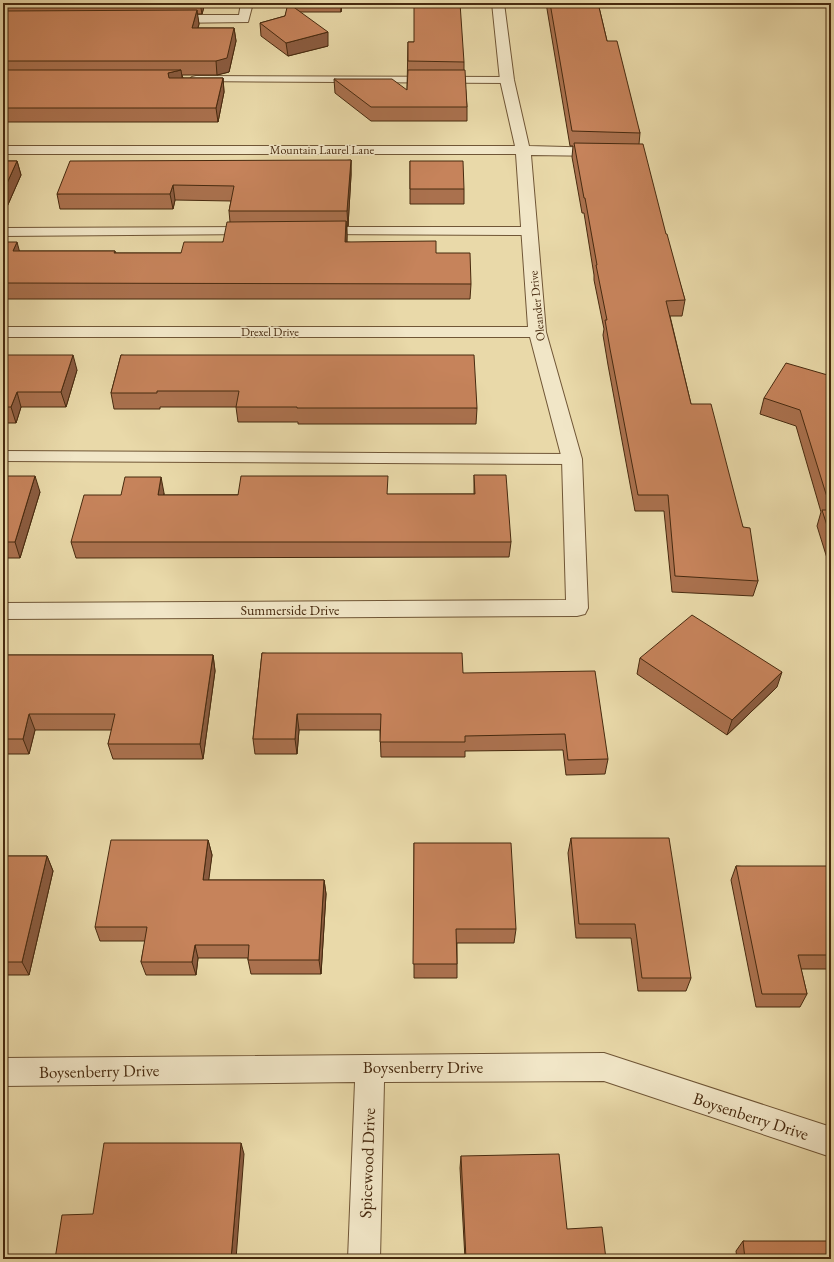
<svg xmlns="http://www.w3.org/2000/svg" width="834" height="1262" font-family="'EB Garamond',serif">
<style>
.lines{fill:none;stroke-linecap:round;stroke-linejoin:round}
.service-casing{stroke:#705636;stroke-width:2}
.minor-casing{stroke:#705636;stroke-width:2}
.service{fill:#f1e6c7;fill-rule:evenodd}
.minor{fill:#f1e6c7;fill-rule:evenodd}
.wall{fill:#aa714e;stroke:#472a0f}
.shaded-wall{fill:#8b5c40;stroke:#472a0f}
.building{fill:#c6835b;stroke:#472a0f}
.labels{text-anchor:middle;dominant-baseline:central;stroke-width:3;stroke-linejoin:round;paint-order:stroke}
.far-street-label{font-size:12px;fill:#472a0f;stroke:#f1e6c7}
.street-label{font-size:14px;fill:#472a0f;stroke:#f1e6c7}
.near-street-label{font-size:17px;fill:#472a0f;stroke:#f1e6c7}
</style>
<rect width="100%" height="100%" fill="#e9d9a9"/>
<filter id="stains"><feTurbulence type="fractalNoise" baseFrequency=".005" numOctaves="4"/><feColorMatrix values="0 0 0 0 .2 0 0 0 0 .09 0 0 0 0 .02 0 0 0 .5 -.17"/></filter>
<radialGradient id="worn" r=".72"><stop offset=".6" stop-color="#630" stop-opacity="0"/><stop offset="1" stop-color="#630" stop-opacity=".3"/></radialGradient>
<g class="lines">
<defs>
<path id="service" d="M196,76L507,77L511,78L513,80L511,82L507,83L192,81L190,79L192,77Z
M252,227L257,228L259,231L257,234L3,236V228Z
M320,227H530L535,228L537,231L535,234L530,235L315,234L313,231L315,228Z
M3,451L572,454L578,455L580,459L578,463L572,464L3,461Z"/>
<path id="minor" d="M241,3H253L248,22L169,23L165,22L163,19L165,16L169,15H239Z
M492,3H504L514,80L529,146L602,148L607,149L609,152L607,155L602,156L531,155L546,332L582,459L588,608L585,614L577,616L3,619V603L566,600L562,459L530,337H3V327H528L516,154H3V146H515L500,80Z
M604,1053L831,1127V1157L604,1081L384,1082L380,1259H348L355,1082L3,1086V1058Z"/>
</defs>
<!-- service casing -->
<use href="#service" class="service-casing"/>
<!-- minor casing -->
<use href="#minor" class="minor-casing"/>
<!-- service -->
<use href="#service" class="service"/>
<!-- minor -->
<use href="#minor" class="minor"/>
</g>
<!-- wall -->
<path class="wall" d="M3,3H205L202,14H197L199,24L198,28H234L236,41L229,72L217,75H182L183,78H223L224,92L218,122H3Z
M289,3H342L341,12H300L328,46L288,56L261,36L260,23L285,16Z
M546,3H598L607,41L640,133L639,144L685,300L682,316H670L691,404L743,527L758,581L753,596L672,592L664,511H635L608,365L603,335L604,329L594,280V275L584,213H582L572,157L573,146H570Z
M408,42H414L464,62V70L467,107V121H371L335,93L334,79L407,90Z
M351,160V175L348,226H347V242L436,253L471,284L470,299H3V242L19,251H115L116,253H181L223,242L230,222L229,211L231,201L175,200L173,209H60L57,194Z
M3,161H17L21,175L6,209H3Z
M410,161L464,189V204H410Z
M3,355L77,370L66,407H21L16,423H3Z
M121,355L477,408L476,424H298V422H238L236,407H160V409H114L111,393Z
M831,376V571L817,526L821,512L796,426L760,414L764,398Z
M474,475L511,542L509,557L76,558L71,542L121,495L164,493V495L474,494Z
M3,476L40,492L20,558H3Z
M262,653L463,673L608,759L605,774L566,775L563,750L465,751V757H381L380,730H299L297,754H255L253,739Z
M3,655H213L215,671L203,759H113L108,744L112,730H35L29,754H3Z
M640,658L777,687L727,735L637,674Z
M571,838L691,978L686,991H638L631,938H576L568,853Z
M208,840L212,855L208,880H324L326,894L321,974H251L248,960V958H198L196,975H146L141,962L145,941H100L95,927Z
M414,843L516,929L514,943H457V978H414Z
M3,856H47L53,871L29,975H3Z
M736,866L831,875V969H801L807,994L800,1007H756L731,880Z
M461,1156L567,1229L606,1259H465L460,1168Z
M743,1241L831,1259H737L736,1251Z"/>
<!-- shaded-wall -->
<path class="shaded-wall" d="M200,3H205L202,14Z
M341,3H342L341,12Z
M197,10L199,24L194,41L192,28Z
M234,28L236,41L229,72L217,75L216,61Z
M328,32V46L288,56L286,43Z
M181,70L183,84L170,87L168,73Z
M223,78L224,92L218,122L216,108Z
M351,160V175L348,226L347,211Z
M17,161L21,175L6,209L3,197V192Z
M173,185L175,200L173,209L170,194Z
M346,221L347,236L346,257L345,242Z
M17,242L21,257L13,251Z
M73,355L77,370L66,407L61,392Z
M17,392L21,407L16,423L11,407Z
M35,476L40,492L20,558L15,542Z
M161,477L164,493L161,510L158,495Z
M213,655L215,671L203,759L200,744Z
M782,672L777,687L727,735L732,720Z
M29,714L35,730L29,754L23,739Z
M297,714L299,730L297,754L295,739Z
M208,840L212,855L207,894L203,880Z
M47,856L53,871L29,975L22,962Z
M324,880L326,894L321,974L319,960Z
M195,945L198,958L196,975L192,962Z
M241,1143L244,1154L236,1259H231Z"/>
<!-- building -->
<path class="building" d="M288,3L328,32L286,43L260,23L285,16Z
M414,3H460L464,62L408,61V42H414Z
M550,3H598L607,41H617L640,133L572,131Z
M197,10L192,28H234L227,58L216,61H3V11Z
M3,70H181L168,73L169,78H223L216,108H3Z
M408,70H465L467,107H371L334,79H392L407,90Z
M574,143L643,144L666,234H667L685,300L666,301L691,404H711L743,527L750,528L758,581L675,576L668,495H638L610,349L605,320H607L596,265H597L585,198H584Z
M351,160L347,211H229L234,186L173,185L170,194H57L70,161Z
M3,161H17L3,192Z
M410,161H463L464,189H410Z
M346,221L345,242L436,241V253H470L471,284L3,283V242H17L13,251H115L114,253H181L184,242H223L227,222Z
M3,355H73L61,392H17L11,407H3Z
M121,355H474L477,408H297V407H236L239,391H157V393H111Z
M786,363L831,376V538L822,510H831L800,410L764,398Z
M474,475H506L511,542H71L84,495H121L125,477H161L158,495H238L241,476H388L387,494H475Z
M3,476H35L15,542H3Z
M692,615L782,672L732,720L640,658Z
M262,653H462L463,673L595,671L608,759L568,760L565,734L465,736V742H380L381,714H297L295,739H253Z
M3,655H213L200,744H108L115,714H29L23,739H3Z
M571,838H669L691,978H642L635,924H579Z
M111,840H208L203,880H324L319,960H248L249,945H195L192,962H141L147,927H95Z
M414,843H511L516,929H456L457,964H413Z
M3,856H47L22,962H3Z
M736,866H829L831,875V955H798L807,994H762Z
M104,1143H241L231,1259H55L62,1215L93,1214Z
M559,1154L567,1229L602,1227L606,1259H466L461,1156Z
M743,1241H831V1259H745Z"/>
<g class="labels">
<!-- far-street labels -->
<g class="far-street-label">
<text x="322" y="150">Mountain Laurel Lane</text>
<text transform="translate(537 306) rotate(-96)">Oleander Drive</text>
<text x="270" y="332">Drexel Drive</text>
</g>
<!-- street labels -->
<g class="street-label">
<text x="290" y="610">Summerside Drive</text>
</g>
<!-- near-street labels -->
<g class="near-street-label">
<text x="423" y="1067">Boysenberry Drive</text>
<text transform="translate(99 1071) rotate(-1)">Boysenberry Drive</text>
<text transform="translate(751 1116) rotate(18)">Boysenberry Drive</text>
<text transform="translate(367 1163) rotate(-88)">Spicewood Drive</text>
</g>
</g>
<!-- margin -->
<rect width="834" height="1262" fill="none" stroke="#e9d9a9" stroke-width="16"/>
<rect x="4" y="4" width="826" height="1254" fill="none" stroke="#472a0f" stroke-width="2"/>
<rect x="8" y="8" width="818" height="1246" fill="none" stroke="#472a0f"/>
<rect width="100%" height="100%" filter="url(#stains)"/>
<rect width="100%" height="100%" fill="url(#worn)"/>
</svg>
